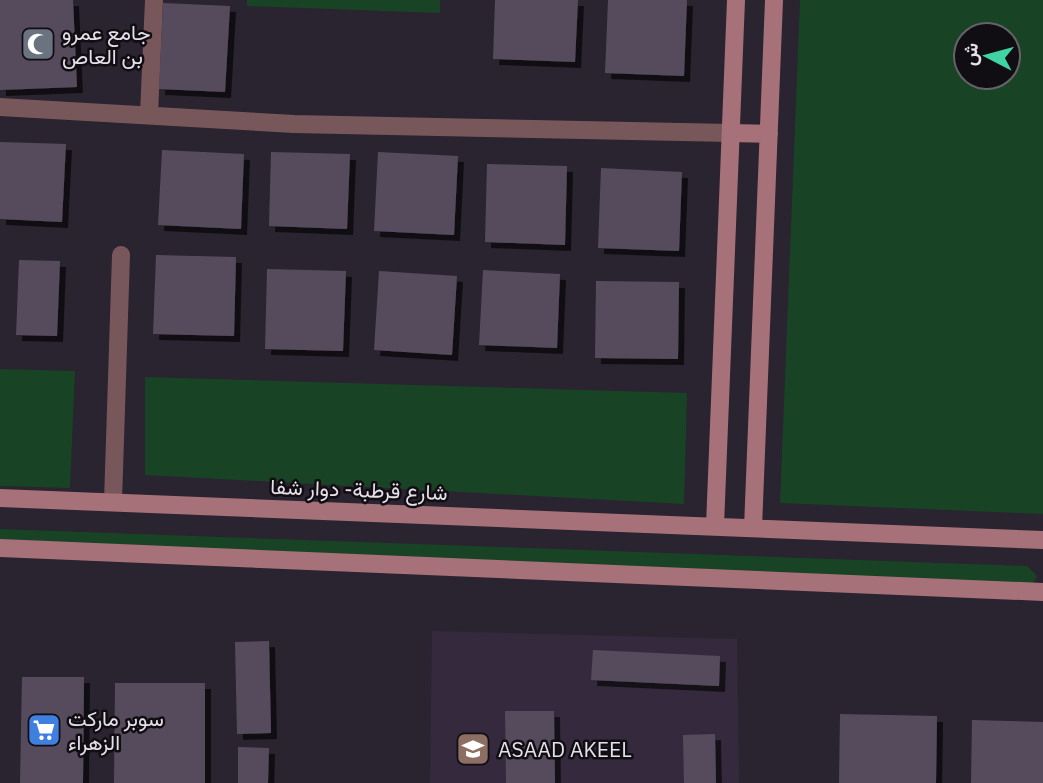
<svg xmlns="http://www.w3.org/2000/svg" width="1043" height="783" font-family="'IBM Plex Sans',Vazirmatn,sans-serif">
<style>
.built{fill:#352a3d}
.green{fill:#184425;fill-rule:evenodd}
.building{fill:#554c5b;filter:url(#shadow)}
.lines{fill:none;stroke-linecap:round;stroke-linejoin:round}
.street{stroke:#78575b;stroke-width:18}
.secondary{stroke:#a67179;stroke-width:18}
.labels{text-anchor:middle;dominant-baseline:central;stroke-width:5;stroke-linejoin:round;paint-order:stroke}
.poi-label{font-size:21px;fill:#e5e0e9;stroke:#110e13;text-anchor:start}
.street-label{font-size:21px;fill:#e5e0e9;stroke:#110e13}
</style>
<defs>
<filter id="shadow"><feDropShadow dx="6" dy="6" stdDeviation="0" flood-color="#0009"/></filter>
</defs>
<rect width="100%" height="100%" fill="#2a2330"/>
<!-- built -->
<path class="built" d="M432,631L737,639L739,783H555L554,711H505L506,783H430Z"/>
<!-- green -->
<path class="green" d="M247,0H440V13L247,6Z
M800,0H1043V514L780,503ZM966,35H1008V77H966Z
M0,369L75,371L70,488L0,486Z
M145,377L687,393L684,504L145,475Z
M0,529L1027,566L1037,576L1031,588L0,550Z"/>
<!-- building -->
<path class="building" d="M0,0H73L77,87L0,90Z
M495,0H578L575,62L493,59Z
M608,0H687L684,76L605,73Z
M163,3L230,6L225,92L159,89Z
M0,142L66,144L62,222L0,219Z
M162,150L244,154L241,229L158,225Z
M271,152L350,154L347,229L269,226Z
M378,152L458,156L454,235L374,231Z
M487,164L567,166L565,245L485,242Z
M601,168L682,172L679,251L598,248Z
M156,255L236,257L234,336L153,334Z
M19,260L60,261L57,336L16,335Z
M267,269L346,271L343,351L265,349Z
M483,270L560,274L557,348L479,345Z
M379,271L457,276L452,355L374,350Z
M596,281L679,282L678,359L595,358Z
M269,641L271,733L237,734L235,642Z
M593,650L720,656L719,686L591,680Z
M22,677H84L83,783H20Z
M115,683H205V783H114Z
M505,711H554L555,783H506Z
M840,714L937,716L936,783H839Z
M972,720L1043,722V783H971Z
M715,734L716,783H684L683,735Z
M238,747L269,748L268,783H238Z"/>
<g class="lines">
<!-- street -->
<path class="street" d="M0,107L294,124L731,133
M149,114L154,0
M113,501L121,255"/>
<!-- secondary -->
<path class="secondary" d="M731,133L769,134
M0,498L1043,540
M715,526L736,0
M753,528L774,0
M0,548L1043,592"/>
</g>
<!-- icons -->
<defs>
<symbol id="mosque-square" viewBox="-11 -11 22 22"><rect x="-9" y="-9" width="18" height="18" rx="4" fill="#6b7280" stroke="#110e13"/><path d="M3.5-4.9A6 6 0 1 0 3.5 4.9A5 5 0 1 1 3.5-4.9Z" fill="#fff"/></symbol>
<symbol id="supermarket-square" viewBox="-11 -11 22 22"><rect x="-9" y="-9" width="18" height="18" rx="4" fill="#3f7fe0" stroke="#110e13"/><path d="M-6-5.5h2.5l.6 2H6L4.5 2H-2.5L-4.4-4H-6ZM-1.5 3.2a1.3 1.3 0 1 0 .1 0ZM3 3.2a1.3 1.3 0 1 0 .1 0Z" fill="#fff"/></symbol>
<symbol id="school-square" viewBox="-11 -11 22 22"><rect x="-9" y="-9" width="18" height="18" rx="4" fill="#8d6e63" stroke="#110e13"/><path d="M0-5L7-2L0 1L-7-2ZM-4 1L0 2.5L4 1V4Q0 6-4 4Z" fill="#fff"/></symbol>
</defs>
<g fill-rule="evenodd">
<use href="#mosque-square" x="19" y="25" width="38" height="38"/>
<use href="#supermarket-square" x="25" y="711" width="38" height="38"/>
<use href="#school-square" x="454" y="730" width="38" height="38"/>
</g>
<g class="labels">
<!-- poi labels -->
<g class="poi-label">
<text x="62" y="32">جامع عمرو<tspan x="62" dy="24">بن العاص</tspan></text>
<text x="68" y="718">سوبر ماركت<tspan x="68" dy="24">الزهراء</tspan></text>
<text x="498" y="749">ASAAD AKEEL</text>
</g>
<!-- street labels -->
<g class="street-label">
<text transform="translate(359 489) rotate(2)">شارع قرطبة- دوار شفا</text>
</g>
</g>
<!-- north arrow -->
<g transform="translate(987 56) rotate(276)"><circle r="33" fill="#110e13" stroke="#666269" stroke-width="2"/>
<path d="M0-5L12 26L0 18L-12 26Z" fill="#3fd4a2"/>
<text y="-10" font-size="19" font-weight="bold" text-anchor="middle" fill="#e5e0e9">ش</text>
</g>
</svg>
